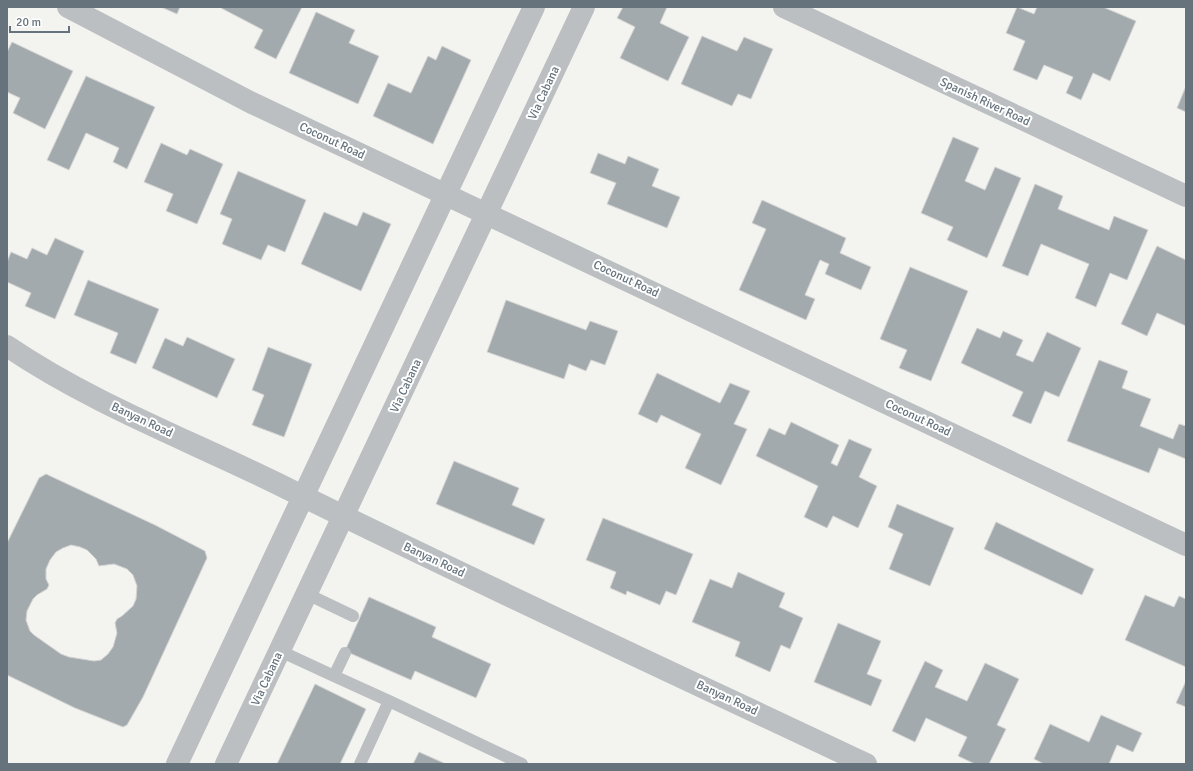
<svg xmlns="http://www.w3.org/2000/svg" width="1193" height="771" font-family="Signika,sans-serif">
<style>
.building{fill:#a3aaae;stroke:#d4d4d3;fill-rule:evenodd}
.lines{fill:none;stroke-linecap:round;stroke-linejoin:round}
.service{stroke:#bbbfc1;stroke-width:12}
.minor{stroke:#bbbfc1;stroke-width:22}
.labels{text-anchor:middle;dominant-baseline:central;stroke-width:4;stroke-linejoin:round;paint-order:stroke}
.street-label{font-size:12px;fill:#66737d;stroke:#fff}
</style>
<rect width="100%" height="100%" fill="#f3f3f0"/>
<!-- building -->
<path class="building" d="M161,7H180L177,14Z
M221,7H302L276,59L254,48L263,30L221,8Z
M623,7H667L660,23L689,37L668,81L620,58L635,27L617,18Z
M1017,7L1034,14L1037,7H1103L1136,21L1110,81L1093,73L1081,100L1066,93L1073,77L1044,65L1037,80L1013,70L1025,41L1006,33Z
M316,12L355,30L349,43L379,56L358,104L289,73Z
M702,36L737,51L744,37L773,49L751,99L738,94L732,106L681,84Z
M12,42L73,71L45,129L13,113L20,98L7,92V52Z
M442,46L471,60L433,144L373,116L388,83L411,93L428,56L436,60Z
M86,76L155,107L127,169L113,162L119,148L86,133L69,170L47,160Z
M1186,86V112L1177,108Z
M953,137L979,148L965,181L985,190L995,167L1021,178L987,258L947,240L953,227L921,213Z
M161,143L187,155L190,149L223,164L197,224L166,211L173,194L144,182Z
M598,153L625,164L628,156L659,169L652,186L680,197L667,228L607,204L616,183L590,173Z
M238,171L306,200L285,252L268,245L261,260L222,244L232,219L220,214Z
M1035,184L1063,196L1058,209L1109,230L1114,216L1148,230L1127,280L1110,273L1096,307L1075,298L1089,264L1041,244L1028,276L1002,266Z
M762,200L846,238L840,253L871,267L861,290L825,274L829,264L820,260L805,295L815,299L806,320L739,290L766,229L752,223Z
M324,212L357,226L363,212L391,224L361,291L301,264Z
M55,238L84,251L55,319L25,306L31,293L7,282V262L11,252L27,259L32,248L47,255Z
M1157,246L1186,260V326L1157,313L1147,336L1121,324Z
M910,267L968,291L931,381L899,368L907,350L880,339Z
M88,280L159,309L136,364L110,353L118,333L74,315Z
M506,300L586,330L590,321L618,331L605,365L591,360L586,371L569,364L564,379L487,352Z
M977,328L1000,338L1003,331L1023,340L1016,355L1033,362L1047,332L1081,348L1059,397L1045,391L1031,424L1012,416L1023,392L961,363Z
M187,337L235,359L217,398L152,368L165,338L183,346Z
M268,347L312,364L284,437L252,425L264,395L252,390Z
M1099,360L1128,371L1122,388L1151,399L1140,426L1173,439L1179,424L1186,426V459L1159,448L1149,473L1067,441Z
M657,373L720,403L730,383L750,391L734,424L747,429L721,485L685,468L701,434L661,415L657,423L638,414Z
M791,422L839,445L831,463L837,466L849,439L872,449L859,477L877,486L858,528L833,516L827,528L804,517L818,486L756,456L769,428L785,435Z
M454,461L519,488L512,505L545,519L534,545L436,504Z
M46,474L155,525L205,551L207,558L143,697L127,725L123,727L75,708L7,675V543L39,478ZM71,545L80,547L87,550L96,559L99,566L114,564L127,569L133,575L137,586L136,599L133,606L122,616L117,619L115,623L117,633L113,647L108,654L101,660L94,661L69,657L61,654L34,635L30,631L26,620L27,611L33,599L37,595L47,589L49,585L46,579V569L50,560L56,552L63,548Z
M897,504L954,528L930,586L889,569L903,534L888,527Z
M603,518L693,554L676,595L666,591L660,605L627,591L626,595L610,588L616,572L586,560Z
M996,522L1094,569L1082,595L984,549Z
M738,572L785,593L779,607L803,618L790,649L781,645L770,672L735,656L740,642L692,622L710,579L732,588Z
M1145,595L1174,607L1179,596L1186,599V667L1125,640Z
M369,597L436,627L432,637L491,664L476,698L415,671L411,680L345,651Z
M838,623L881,641L867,674L882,680L871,706L814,682Z
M925,661L943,670L935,687L967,701L985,663L1019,679L997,725L1006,729L989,764H975L958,756L967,737L926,718L915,742L892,731Z
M1186,681V707L1176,703Z
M315,684L366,709L340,764H277Z
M1101,715L1142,733L1133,752L1117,745L1109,764H1044L1034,759L1050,724L1089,742Z
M419,752L446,764H413Z"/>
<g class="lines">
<!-- service -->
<path class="service" d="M307,594L353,616
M280,651L334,676L345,653
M334,676L389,701L360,764
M389,701L522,764"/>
<!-- minor -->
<path class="minor" d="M68,7L252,103L1186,545
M784,7L1186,196
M7,346C91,403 186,439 276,483C471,580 669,671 866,764
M177,764L534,7
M226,764L584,7"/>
</g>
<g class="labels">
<!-- street labels -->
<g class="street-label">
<text transform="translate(544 93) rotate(-65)">Via Cabana</text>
<text transform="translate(985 102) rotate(25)">Spanish River Road</text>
<text transform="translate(332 141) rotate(25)">Coconut Road</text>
<text transform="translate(626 279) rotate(25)">Coconut Road</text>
<text transform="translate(406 386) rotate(-65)">Via Cabana</text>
<text transform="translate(918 418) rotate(25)">Coconut Road</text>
<text transform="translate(142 420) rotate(25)">Banyan Road</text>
<text transform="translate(434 560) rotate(25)">Banyan Road</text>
<text transform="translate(267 679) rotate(-65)">Via Cabana</text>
<text transform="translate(727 698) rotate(25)">Banyan Road</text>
</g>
</g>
<!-- border -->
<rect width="1193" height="771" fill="none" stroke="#66737d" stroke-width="16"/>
<!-- scale -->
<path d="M10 26v6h59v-6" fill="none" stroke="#66737d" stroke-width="2"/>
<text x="16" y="26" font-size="12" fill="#66737d" stroke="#ffffff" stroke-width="3" paint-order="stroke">20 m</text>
</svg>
